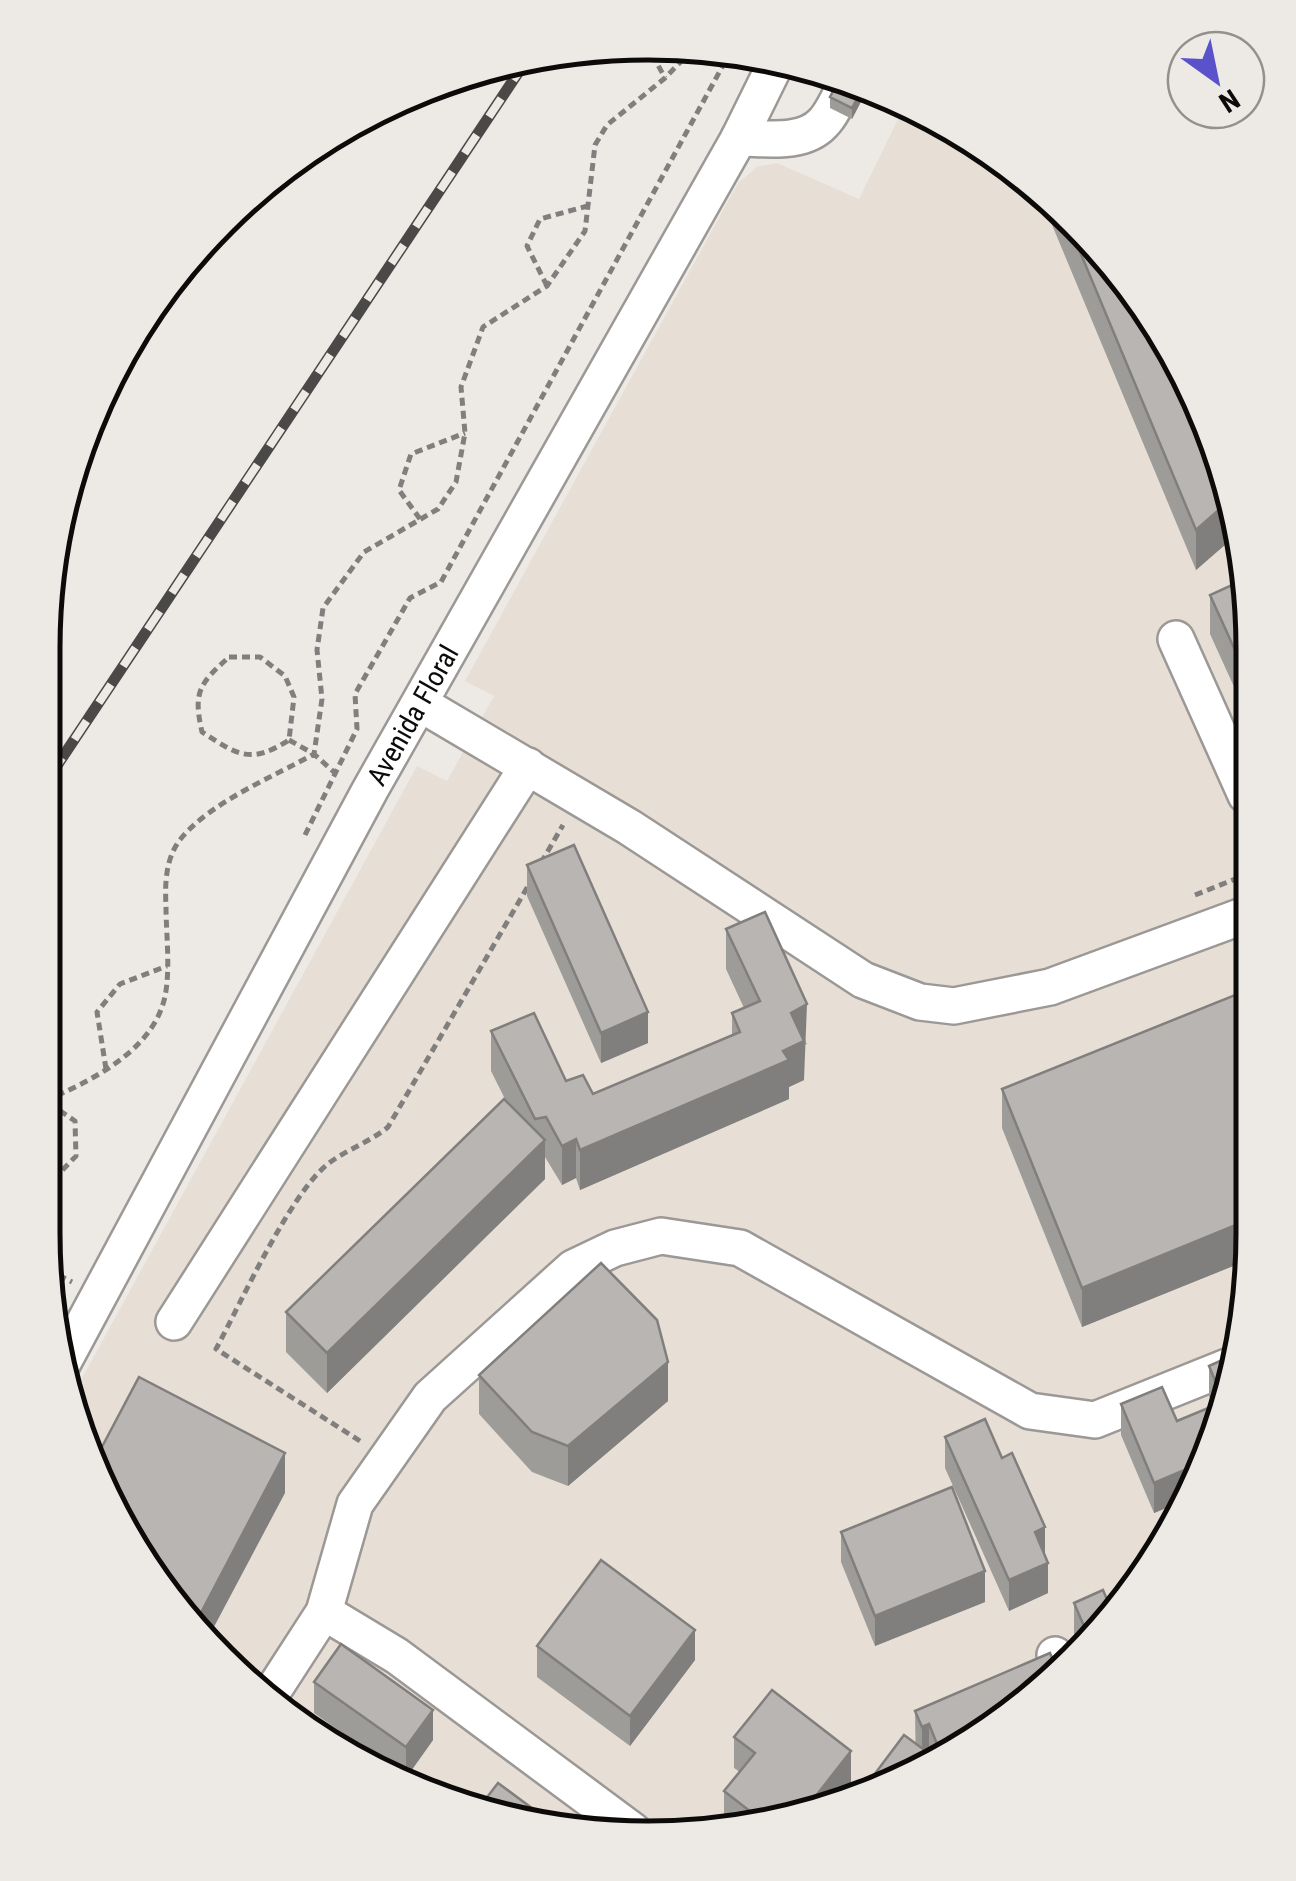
<svg xmlns="http://www.w3.org/2000/svg" width="1296" height="1881" font-family="'Roboto Condensed',sans-serif">
<style>
.built{fill:#e7ded5}
.lines{fill:none;stroke-linecap:round;stroke-linejoin:round}
.minor-casing{stroke:#9b9895;stroke-width:40}
.path{stroke:#817f7d;stroke-width:5;stroke-dasharray:8 5;stroke-linecap:butt}
.minor{stroke:#fff;stroke-width:35}
.rail-casing{stroke:#4a4947;stroke-width:11}
.rail{stroke:#edeae6;stroke-width:8;stroke-dasharray:22;stroke-linecap:butt}
.wall{fill:#9e9c99}
.shaded-wall{fill:#817f7d}
.building{fill:#b8b5b2;stroke:#817f7d;stroke-width:2.5}
.labels{text-anchor:middle;dominant-baseline:central;stroke-width:9;stroke-linejoin:round;paint-order:stroke}
.street-label{font-size:28px;fill:#0c0b0a;stroke:#edeae6}
.rim{fill:none;stroke:#0c0b0a;stroke-width:5}
</style>
<rect width="100%" height="100%" fill="#edeae6"/>
<!-- built -->
<path class="built" d="M905,105L1077,220L1191,380L1242,530L1253,1233L1207,1465L1076,1662L916,1776L766,1827L570,1833L416,1792L249,1689L144,1569L69,1402L417,766L447,781L494,696L465,681L738,183L757,167L777,163L859,199Z"/>
<g class="lines">
<defs>
<g id="minor">
<path d="M739,138C765,138 803,145 823,123C833,113 840,95 847,82"/>
<path d="M1176,639L1246,795"/>
<path d="M421,704L629,827L863,980L920,1002L954,1006L1050,987L1248,914"/>
<path d="M174,1322L528,766"/>
<path id="s1" d="M60,1368L370,790L739,138L774,67"/>
<path d="M324,1612L397,1656L633,1831"/>
<path d="M1055,1655L1062,1671"/>
<path d="M267,1700L324,1612L355,1504L430,1397L573,1268L615,1248L661,1236L740,1248L1030,1411L1095,1420L1227,1367"/>
</g>
</defs>
<!-- minor casing -->
<use href="#minor" class="minor-casing"/>
<!-- path -->
<path class="path" d="M646,43L665,78
M547,286L527,246L540,219L591,205
M420,519L399,490L411,454L465,433
M229,657H260L285,676L294,697L289,740C250,765 238,755 202,732C193,692 199,684 229,657Z
M289,740L314,754L335,773
M305,835L357,729L355,694L410,598L441,582L727,58
M541,863L563,825
M1195,895L1248,874
M106,1069L97,1012L120,984L167,966
M45,1101C88,1082 145,1055 162,1007C172,980 166,936 166,907C165,885 165,861 179,841C208,803 273,777 314,754L322,699L317,650L323,608L364,552L438,509L456,482L465,433L461,387L483,327L547,286L585,231L595,145L607,125L665,78L691,51
M43,1186L48,1185L76,1156L75,1121L46,1101
M47,1269L72,1282
M360,1441L216,1349C241,1303 290,1193 329,1163C348,1149 370,1142 388,1127L531,881"/>
<!-- minor -->
<use href="#minor" class="minor"/>
<defs>
<path id="rail" d="M50,776L522,67"/>
</defs>
<!-- rail casing -->
<use href="#rail" class="rail-casing"/>
<!-- rail -->
<use href="#rail" class="rail"/>
</g>
<!-- wall -->
<path class="wall" d="M839,80L869,86L852,119L830,108V97Z
M1040,196L1077,220L1242,530L1196,570Z
M1243,580L1245,711L1210,634V595Z
M527,865L648,1043L601,1063L527,896Z
M726,929L807,1044L804,1045V1080L789,1087V1099L580,1190L576,1178L562,1185L545,1157V1179L327,1393L286,1352V1312L506,1101L491,1071V1031L566,1081L593,1094L732,1035V1013L744,1008L726,969Z
M1002,1089L1254,1233L1248,1260L1082,1327L1002,1128Z
M1229,1357L1207,1465L1183,1501L1154,1513L1121,1435V1404L1177,1421L1213,1406L1209,1396V1366Z
M479,1375L668,1401L568,1486L532,1472L479,1414Z
M945,1437L1045,1555L1048,1593L1009,1611L945,1468Z
M841,1532L985,1602L875,1646L841,1562Z
M1074,1603L1111,1609L1082,1652L1074,1634Z
M537,1646L695,1660L630,1746L537,1677Z
M1059,1674L916,1776L915,1711Z
M314,1682L433,1740L406,1778L314,1713Z
M734,1737L851,1782L834,1804L766,1827L733,1828L724,1821V1791L740,1772L734,1768Z"/>
<!-- shaded-wall -->
<path class="shaded-wall" d="M864,86H869L852,119V108Z
M1231,499L1242,530L1196,570V530Z
M807,1004L804,1080L789,1087V1099L580,1190V1150L783,1051L791,1013Z
M648,1012V1043L601,1063V1033Z
M576,1139V1178L562,1185V1146Z
M545,1140V1179L327,1393V1353Z
M1253,1218L1254,1233L1248,1260L1082,1327V1288Z
M668,1362V1401L568,1486V1446Z
M285,1453V1493L207,1640L194,1626Z
M1208,1460L1207,1465L1183,1501L1154,1513V1483Z
M1045,1527V1558L1035,1532Z
M1048,1563V1593L1009,1611V1580Z
M985,1571V1602L875,1646V1616Z
M695,1630V1660L630,1746V1716Z
M433,1710V1740L406,1778V1747Z
M929,1724V1764L922,1767V1727Z
M952,1738V1750L937,1761V1744Z
M851,1751V1782L834,1804L801,1815Z"/>
<!-- building -->
<path class="building" d="M839,80L864,86L852,108L830,97Z
M1063,211L1077,220L1191,380L1231,499L1196,530Z
M1243,580L1244,670L1210,595Z
M574,845L648,1012L601,1033L527,865Z
M765,912L807,1004L791,1013L804,1041L783,1051L789,1060L580,1150L576,1139L562,1146L546,1117L535,1119L491,1031L534,1013L566,1081L583,1075L593,1094L740,1032L732,1013L760,1001L726,929Z
M1250,989L1253,1218L1082,1288L1002,1089Z
M504,1099L545,1140L327,1353L286,1312Z
M601,1263L657,1320L668,1362L568,1446L532,1432L479,1375Z
M1229,1357L1221,1395L1209,1366Z
M139,1377L285,1453L194,1626L144,1569L95,1460Z
M1162,1387L1177,1421L1220,1403L1208,1460L1154,1483L1121,1404Z
M985,1419L1002,1458L1012,1453L1045,1527L1035,1532L1048,1563L1009,1580L945,1437Z
M952,1487L985,1571L875,1616L841,1532Z
M601,1560L695,1630L630,1716L537,1646Z
M1103,1590L1111,1609L1090,1640L1074,1603Z
M341,1644L433,1710L406,1747L314,1682Z
M1050,1653L1059,1674L956,1747L952,1738L937,1744L929,1724L922,1727L915,1711Z
M772,1690L851,1751L801,1815L769,1826L724,1791L755,1753L734,1737Z
M904,1735L938,1760L916,1776L859,1795Z
M498,1783L556,1826L554,1829L478,1809Z"/>
<g class="labels">
<!-- street labels -->
<g class="street-label">
<text stroke="none"><textPath href="#s1" startOffset="742">Avenida Floral</textPath></text>
</g>
</g>
<!-- crop -->
<path d="M0 0H1296V1881H0ZM648 60H648A588 588 0 0 1 1236 648V1233A588 588 0 0 1 648 1821H648A588 588 0 0 1 60 1233V648A588 588 0 0 1 648 60Z" fill="#edeae6" fill-rule="evenodd"/>
<path class="rim" d="M648 60H648A588 588 0 0 1 1236 648V1233A588 588 0 0 1 648 1821H648A588 588 0 0 1 60 1233V648A588 588 0 0 1 648 60Z"/>
<!-- north arrow -->
<g transform="translate(1216 80) rotate(147)"><circle r="48" fill="#edeae6" stroke="#93918e" stroke-width="2.5"/>
<path d="M0-8L18 38L0 25L-18 38Z" fill="#5952ca"/>
<text y="-15" font-size="28" font-weight="bold" text-anchor="middle" fill="#0c0b0a">N</text>
</g>
</svg>
